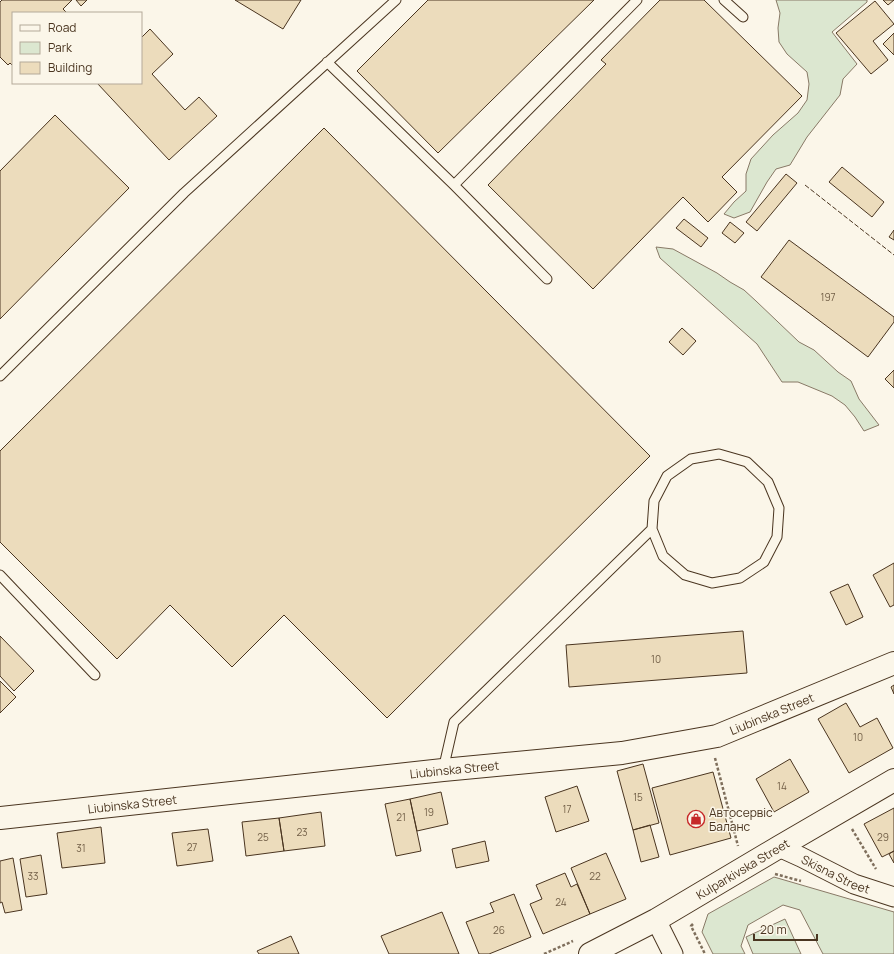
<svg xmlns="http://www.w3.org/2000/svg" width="894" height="954" font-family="Manrope,sans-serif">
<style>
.green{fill:#dce7d0;stroke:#887966}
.building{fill:#ecdcbc;stroke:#4a3520}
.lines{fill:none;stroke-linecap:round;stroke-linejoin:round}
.lane-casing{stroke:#4a3520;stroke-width:11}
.street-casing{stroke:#4a3520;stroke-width:21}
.secondary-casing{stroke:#4a3520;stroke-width:24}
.primary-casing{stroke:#4a3520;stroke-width:24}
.path{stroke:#7f6f5c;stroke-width:2.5;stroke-dasharray:3 2;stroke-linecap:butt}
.lane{stroke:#fbf6e9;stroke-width:9}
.street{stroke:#fbf6e9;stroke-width:19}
.secondary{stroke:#fbf6e9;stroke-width:22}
.primary{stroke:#fbf6e9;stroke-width:22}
.fence{stroke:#4a3520;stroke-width:1;stroke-dasharray:5 2;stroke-linecap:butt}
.labels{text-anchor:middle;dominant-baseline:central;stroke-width:3;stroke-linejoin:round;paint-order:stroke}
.number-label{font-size:10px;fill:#725f47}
.street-label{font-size:12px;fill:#4a3520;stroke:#fbf6e9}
.poi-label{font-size:12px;fill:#4a3520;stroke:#fbf6e9;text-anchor:start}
</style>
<rect width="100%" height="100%" fill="#fbf6e9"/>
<!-- green -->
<path class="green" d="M776,0H867V2L832,32L857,64L843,79L840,95L807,137L790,165L776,169L767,182L750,212L734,218L724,214L734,202L746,191V174L751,159L773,135L798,113L807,100L809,84L807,72L787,54L779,42L778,28L780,13Z
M656,247L673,249L717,273L730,282L744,290L756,301L799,342L814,350L838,372L851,381L859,399L879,425L864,431L855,417L845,405L832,396L798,382H782L757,344L660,258Z
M774,877L894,912V954H823L800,910L783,905L748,925L741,946L745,954H713L702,932L708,914Z
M785,919L801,954H753L746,937Z"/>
<!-- building -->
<path class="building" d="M2,0H72L63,9L67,13H13V66L10,63L8,65L0,57V2Z
M76,0H87L81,6Z
M235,0H301L283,29Z
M428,0H594L438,153L357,71Z
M660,0H704L802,96L722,177L737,192L708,222L683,197L593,289L488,185L606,64L601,60Z
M883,0H894L888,5Z
M875,1L894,24L873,41L888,60L871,74L836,33Z
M150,29L173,54L152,74L185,110L199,97L217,116L169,160L97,83H141V38Z
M894,33V55L883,44Z
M55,115L129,188L0,319V171Z
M324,128L650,456L387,718L284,615L232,667L170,605L117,659L0,542V451Z
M842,167L884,202L872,217L829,182Z
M786,174L797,183L757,231L746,222Z
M684,219L708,238L701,247L676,228Z
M730,222L744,233L735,243L722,233Z
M894,230V240L889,237Z
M789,240L894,317V322L868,357L761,277Z
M682,328L696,341L683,355L669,342Z
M894,370V388L885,379Z
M894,563V605L890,607L873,575Z
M848,584L863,617L846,625L830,592Z
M743,631L747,673L569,687L566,645Z
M0,636L34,671L14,691L0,676Z
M0,681L16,697L0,713Z
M894,685V694L891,687Z
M846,703L860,727L877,718L893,748L849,773L818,719Z
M790,759L809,792L774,812L756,779Z
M643,764L659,823L633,830L617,771Z
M713,772L731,838L670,855L652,788Z
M577,786L589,821L556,832L545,797Z
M441,792L448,824L417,831L410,799Z
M410,799L421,851L396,856L385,804Z
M894,808V851L882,857L864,824Z
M321,812L325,846L284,851L279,818Z
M279,818L284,851L246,856L242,822Z
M650,825L659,857L641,862L633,830Z
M101,827L105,863L62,868L57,833Z
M208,829L213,861L177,866L172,833Z
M485,841L489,861L456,868L452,849Z
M894,851V863L889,854Z
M606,853L626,899L590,914L571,868Z
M41,855L47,894L26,897L20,859Z
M13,858L22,910L5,913L2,902L0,903V861Z
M565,873L571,887L577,884L590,914L543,934L530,904L542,899L536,885Z
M514,894L531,937L489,954H479L466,922L494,912L490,903Z
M442,912L459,954H389L381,936Z
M291,936L299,954H259L257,951Z"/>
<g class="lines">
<defs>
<path id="lane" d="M724,0L743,17
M327,62L454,185L547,279
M454,185L637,0
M0,376L184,193L396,0
M0,575L95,675
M443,770L454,722L652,529L654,501L667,476L691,459L719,454L747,462L768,482L779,508L777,537L764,562L740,578L712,583L685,575L663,556L652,529"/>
<g id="street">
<path id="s1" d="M779,847L801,857L854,884L894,897"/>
<path d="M656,920L673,954"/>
</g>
<g id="secondary">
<path id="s2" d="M0,818L443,770L622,753L717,736L894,663"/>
</g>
<g id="primary">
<path id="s3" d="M590,954L656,920L779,847L894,780"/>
</g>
</defs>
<!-- lane casing -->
<use href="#lane" class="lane-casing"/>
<!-- street casing -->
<use href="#street" class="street-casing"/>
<!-- secondary casing -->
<use href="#secondary" class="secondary-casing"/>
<!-- primary casing -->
<use href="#primary" class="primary-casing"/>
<!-- path -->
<path class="path" d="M715,758L738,846
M852,829L876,869
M775,874L801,881
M693,924L691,926L705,954
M544,954L573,941"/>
<!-- lane -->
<use href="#lane" class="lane"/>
<!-- street -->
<use href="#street" class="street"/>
<!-- secondary -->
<use href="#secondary" class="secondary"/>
<!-- primary -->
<use href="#primary" class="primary"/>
<!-- fence -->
<path class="fence" d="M805,185L894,255"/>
</g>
<!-- icons -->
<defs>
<symbol id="shop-ring" viewBox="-11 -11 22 22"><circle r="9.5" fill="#fbf6e9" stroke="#c62828" stroke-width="1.5"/><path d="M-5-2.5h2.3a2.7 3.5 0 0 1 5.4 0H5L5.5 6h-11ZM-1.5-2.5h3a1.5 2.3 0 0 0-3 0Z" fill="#c62828"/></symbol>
</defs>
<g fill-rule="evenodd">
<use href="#shop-ring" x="686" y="809" width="20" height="20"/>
</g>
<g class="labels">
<!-- number labels -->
<g class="number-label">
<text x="828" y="297">197</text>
<text x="656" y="659">10</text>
<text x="858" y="737">10</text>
<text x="782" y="786">14</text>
<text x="638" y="797">15</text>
<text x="567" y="809">17</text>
<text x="429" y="812">19</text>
<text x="401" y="817">21</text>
<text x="302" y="832">23</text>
<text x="263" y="837">25</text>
<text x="883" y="837">29</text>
<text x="192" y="847">27</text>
<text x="81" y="848">31</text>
<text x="33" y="876">33</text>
<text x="595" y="876">22</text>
<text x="561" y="902">24</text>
<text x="499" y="930">26</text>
</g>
<!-- street labels -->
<g class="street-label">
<text stroke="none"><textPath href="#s2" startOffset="781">Liubinska Street</textPath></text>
<text stroke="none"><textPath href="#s2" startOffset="457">Liubinska Street</textPath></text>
<text stroke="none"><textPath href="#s2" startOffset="133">Liubinska Street</textPath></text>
<text stroke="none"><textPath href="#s3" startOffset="175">Kulparkivska Street</textPath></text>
<text stroke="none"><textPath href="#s1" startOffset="63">Skisna Street</textPath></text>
</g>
<!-- poi labels -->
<g class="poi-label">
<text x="709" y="812">Автосервіс<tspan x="709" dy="14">Баланс</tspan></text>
</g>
</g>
<!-- legend -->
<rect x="12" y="12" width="130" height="72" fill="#fbf6e9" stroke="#b4a999"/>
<rect x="20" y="25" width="20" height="6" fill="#fbf6e9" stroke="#b4a999"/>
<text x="48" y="32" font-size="12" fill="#4a3520">Road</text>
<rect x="20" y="42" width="20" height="12" fill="#dce7d0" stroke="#b4a999"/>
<text x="48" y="52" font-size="12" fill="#4a3520">Park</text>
<rect x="20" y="62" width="20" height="12" fill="#ecdcbc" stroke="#b4a999"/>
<text x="48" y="72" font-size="12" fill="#4a3520">Building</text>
<!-- scale -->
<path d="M754 934v6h63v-6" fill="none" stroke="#4a3520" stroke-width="2"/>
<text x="760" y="934" font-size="12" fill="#4a3520" stroke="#fbf6e9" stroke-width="3" paint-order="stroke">20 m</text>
</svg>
